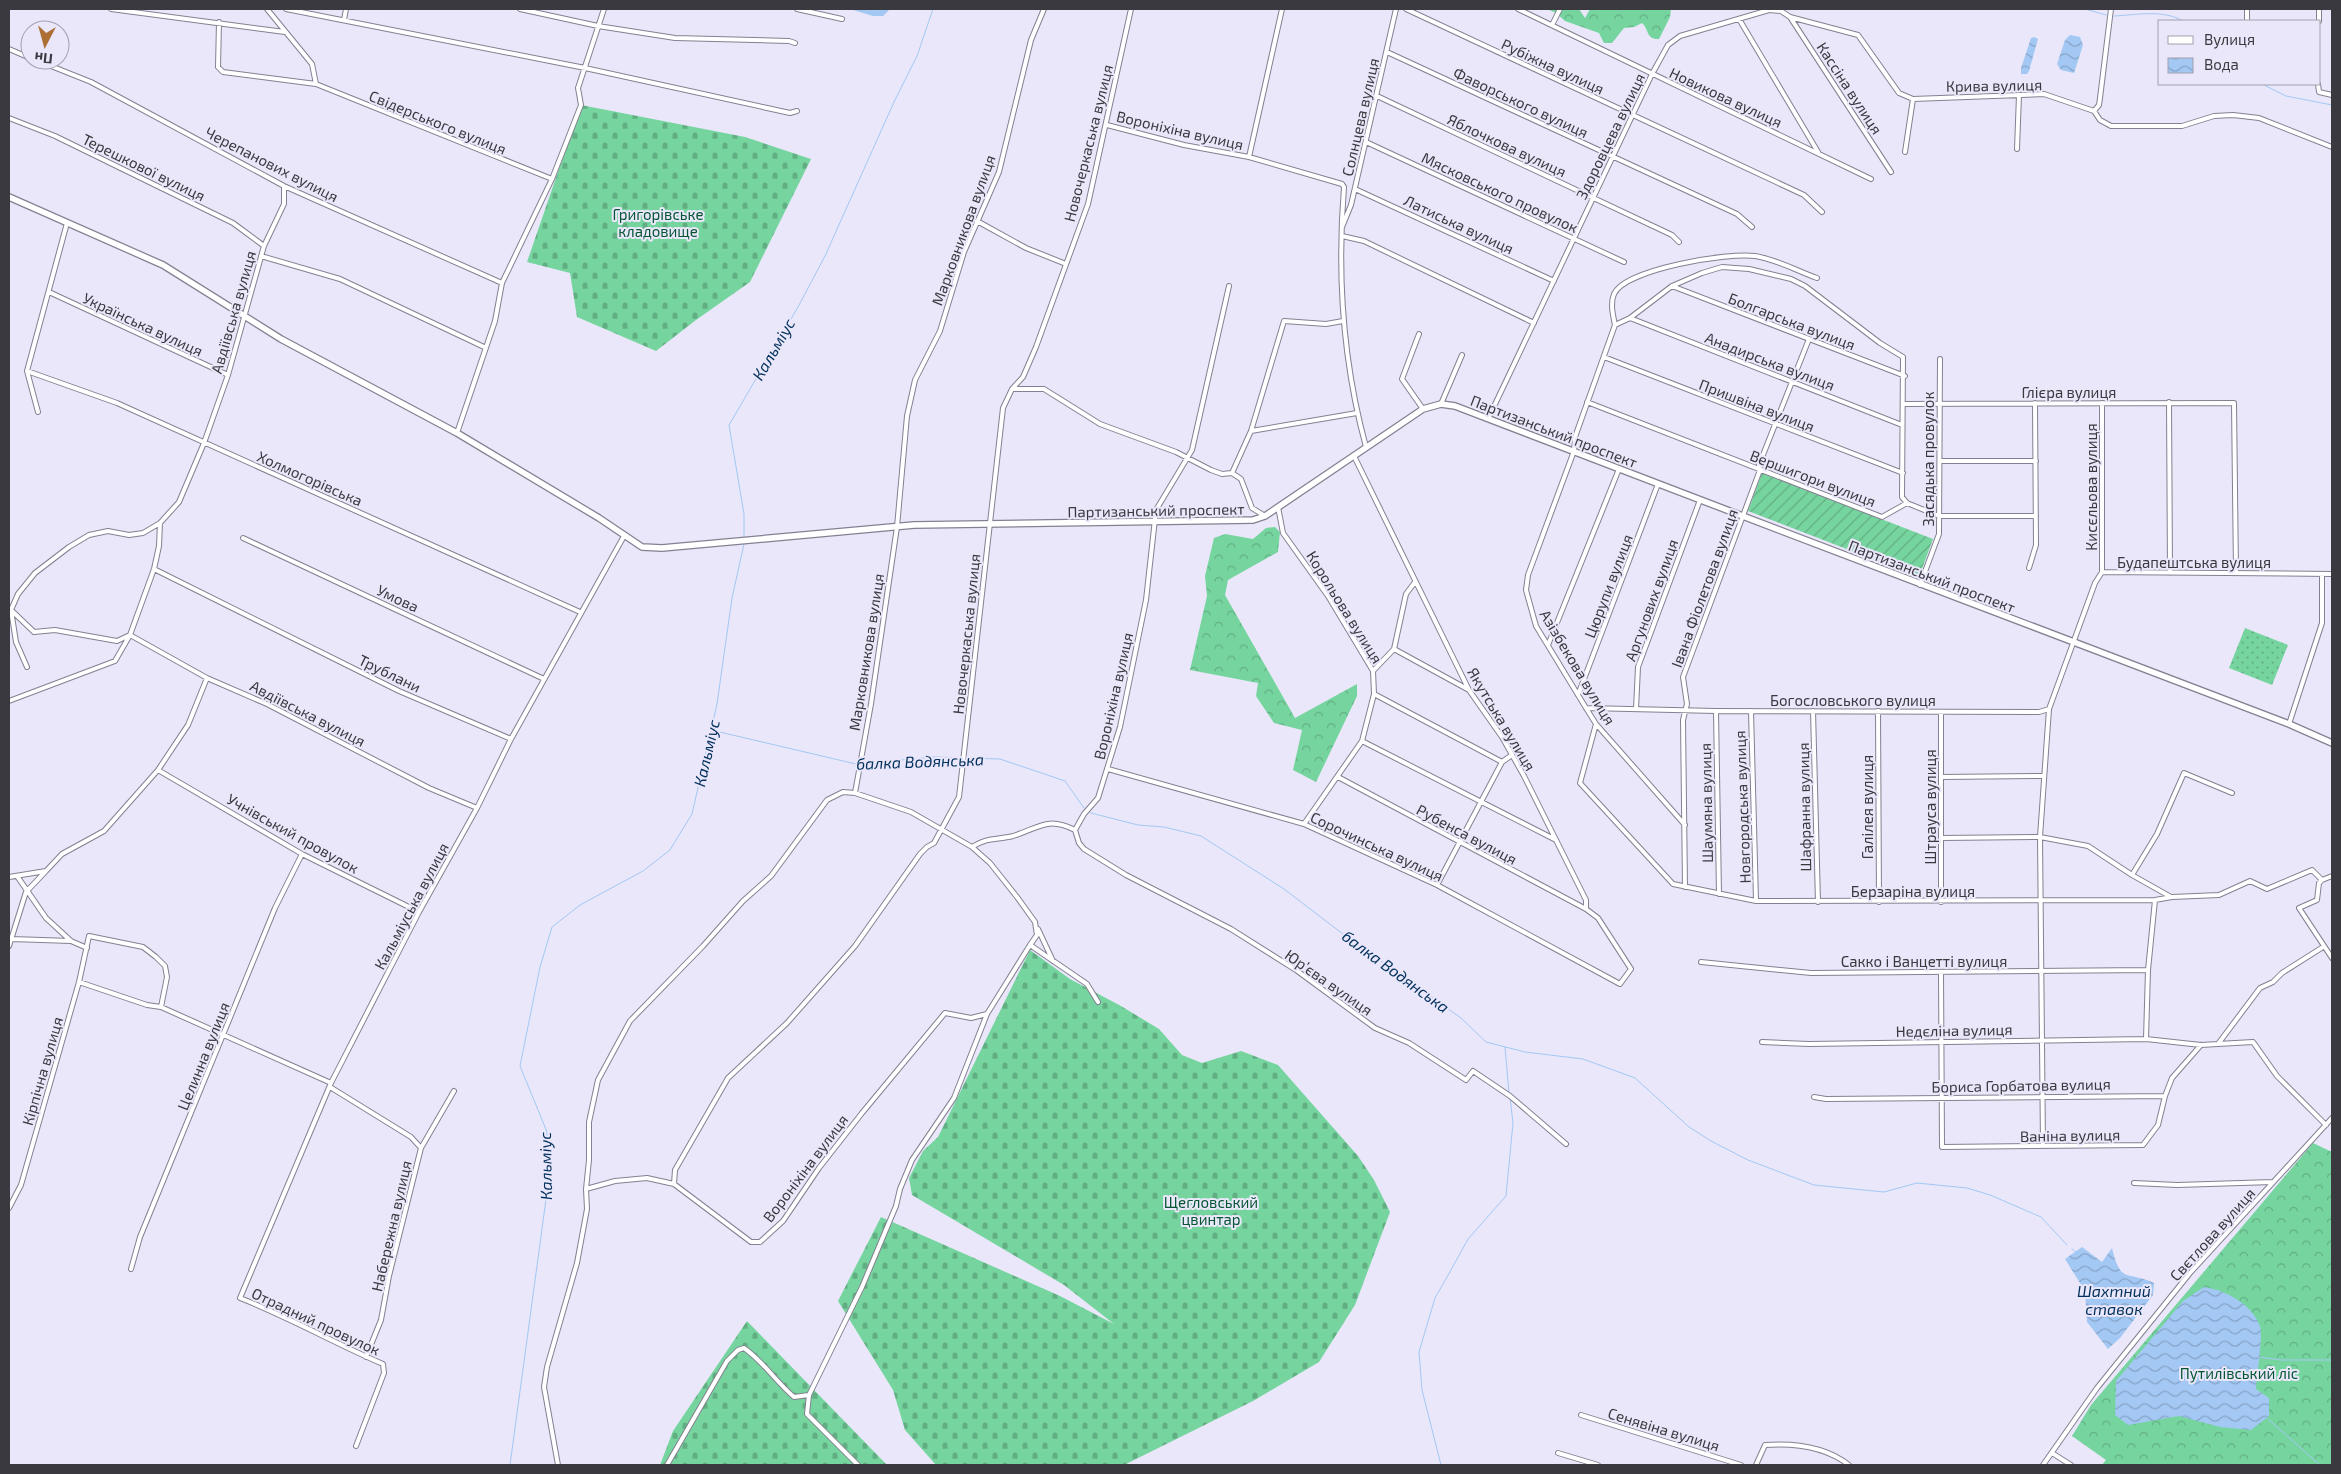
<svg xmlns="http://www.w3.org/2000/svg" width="2341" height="1474" font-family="'Exo 2',sans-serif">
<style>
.forest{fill:url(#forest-crowns)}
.cemetery{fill:url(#cemetery-stones)}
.park{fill:url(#park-dots)}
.garden{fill:url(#garden-furrows)}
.water{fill:url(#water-waves)}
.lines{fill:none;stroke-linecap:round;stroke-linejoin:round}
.stream{stroke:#a3c8f4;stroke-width:1}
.street-casing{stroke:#838191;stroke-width:6}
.secondary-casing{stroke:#838191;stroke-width:8}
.street{stroke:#fff;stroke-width:4}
.secondary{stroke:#fff;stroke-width:5.5}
.labels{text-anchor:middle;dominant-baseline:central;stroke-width:4;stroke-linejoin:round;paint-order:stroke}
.street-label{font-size:15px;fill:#3a3940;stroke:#e9e7f9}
.park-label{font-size:15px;fill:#055533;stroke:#e9e7f9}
.water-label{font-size:16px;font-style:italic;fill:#04315d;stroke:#e9e7f9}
</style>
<defs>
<pattern id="forest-crowns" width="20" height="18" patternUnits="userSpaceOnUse" patternTransform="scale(1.25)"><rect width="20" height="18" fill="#76d59f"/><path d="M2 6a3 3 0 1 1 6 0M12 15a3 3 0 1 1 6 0" fill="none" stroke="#62ae83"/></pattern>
<pattern id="cemetery-stones" width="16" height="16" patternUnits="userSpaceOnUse" patternTransform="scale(1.25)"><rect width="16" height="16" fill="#76d59f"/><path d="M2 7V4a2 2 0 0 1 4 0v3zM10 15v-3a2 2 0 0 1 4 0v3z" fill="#62ae83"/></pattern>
<pattern id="park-dots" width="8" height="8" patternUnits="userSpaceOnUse" patternTransform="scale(1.25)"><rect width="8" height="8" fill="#76d59f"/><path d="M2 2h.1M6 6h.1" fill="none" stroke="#62ae83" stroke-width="1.8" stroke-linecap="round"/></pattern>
<pattern id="garden-furrows" width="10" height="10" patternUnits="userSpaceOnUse" patternTransform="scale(1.25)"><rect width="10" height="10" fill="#76d59f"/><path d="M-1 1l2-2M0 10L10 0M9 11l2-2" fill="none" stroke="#62ae83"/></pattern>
<pattern id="water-waves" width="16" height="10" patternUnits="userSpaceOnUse" patternTransform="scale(1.25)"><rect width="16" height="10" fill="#a3c8f4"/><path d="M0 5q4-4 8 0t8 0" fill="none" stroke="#86a3c7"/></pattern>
</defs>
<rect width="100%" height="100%" fill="#e9e7f9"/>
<!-- forest -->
<path class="forest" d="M1547,9H1579L1585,18L1590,9H1671L1670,17L1659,39C1646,40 1649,29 1642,23L1634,27L1624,28L1612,43H1604L1599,33L1565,21L1556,13Z
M1275,527L1280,532L1278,552L1228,580L1225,595L1295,718L1357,684V696L1316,782L1293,770L1302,730L1274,723L1256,696L1258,683L1190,670L1207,596L1205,576L1214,538L1225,534L1253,539L1266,528Z
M2313,1143L2332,1152V1465H2102L2106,1460L2072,1436L2091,1405Z"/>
<!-- cemetery -->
<path class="cemetery" d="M581,105L745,137L811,159L750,282L696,320L656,351L577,317L570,273L527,262Z
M1030,950L1070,979L1121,1006L1159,1029L1182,1055L1202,1063L1241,1051L1278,1065L1358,1156L1374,1180L1390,1212L1355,1305L1319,1362L1253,1401L1124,1465H936L905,1430L893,1390L838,1301L881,1217L1060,1296L1114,1324L1064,1285L912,1195L909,1178L923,1151L938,1137Z
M747,1321L887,1465H660L673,1431Z"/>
<!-- park -->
<path class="park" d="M2245,628L2288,645L2272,685L2229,668Z"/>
<!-- garden -->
<path class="garden" d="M1762,473L1933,539L1919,577L1748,511Z"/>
<!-- water -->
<path class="water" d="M853,9H888L889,10L883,16H873L853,10Z
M2070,35L2080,37L2083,45L2074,73L2061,70L2057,64L2065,40Z
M2034,37L2038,39L2029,71L2027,74H2021V68L2031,38Z
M2082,1247L2102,1262L2112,1248C2121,1285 2126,1270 2154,1283L2153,1295L2120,1338L2108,1349L2087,1322L2085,1291L2065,1259Z
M2204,1287C2225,1290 2252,1304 2260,1326C2263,1336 2257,1375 2256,1389L2269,1398V1416L2251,1430L2220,1427L2179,1416L2128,1425L2115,1415L2116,1381L2183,1301Z"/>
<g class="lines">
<!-- stream -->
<path class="stream" d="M2085,9L2106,15
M2114,16C2136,15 2163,9 2183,21
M2262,84L2286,96L2332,105
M744,537V514L729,425L798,307L825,256L894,102L917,56L933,9
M711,730L856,764L935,757L1000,759L1065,781L1084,808L1091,813L1138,825L1164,827L1201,836L1284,889L1339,931L1461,1018L1486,1042L1525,1052L1583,1059L1635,1078L1689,1127L1711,1141L1748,1160L1814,1185L1884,1192L1917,1183L1967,1188L1990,1195L2041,1217L2067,1245
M1505,1047L1509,1093
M2072,1249L2076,1252
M2258,1357L2281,1360H2332
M2267,1418L2320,1465
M510,1465L547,1192V1132L520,1066L540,967L552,927L580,905L643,871L670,850L692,814L717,704L732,598L744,544
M1441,1465L1422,1390L1419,1352L1435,1298L1451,1270L1468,1239L1506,1196L1513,1123L1510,1097"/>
<defs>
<path id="street" d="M111,9L285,32
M267,9L312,64L316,84
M286,9L585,68L790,113L797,111
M520,9L598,26L675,38L789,41L795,43
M797,9L842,19
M1406,9L1804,195L1822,212
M1518,9L1871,179
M1790,17L1891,172
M1739,19L1818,152
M344,20L346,9
M2247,21V9
M2319,21V9
M219,22L218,67L223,72L316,84L552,179
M1552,25L1560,9
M9,49L30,58
M1387,52L1737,214L1752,227
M36,60L91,82L284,186L502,283
M2318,84L2319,92L2332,95
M1377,96L1672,235L1679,242
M2094,111L2099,105L2100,98L2111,9
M9,118L55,136L233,223L264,246
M1107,125L1184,145L1249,157L1342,184L1344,187C1337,274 1343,363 1366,447
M1366,142L1624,262
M2017,149L2019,95
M1905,152L1913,99
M1249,157L1282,9
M1355,189L1554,281
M977,221L1026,248L1066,264
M1342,227L1351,205L1396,9
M1342,236L1364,241L1534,323
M261,256L340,279L484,347
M1672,286L1905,376
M49,292L228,375
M1630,318L1902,425
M1615,325C1613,315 1610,304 1614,294C1625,269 1729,252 1755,256C1776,259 1797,271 1817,278
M1419,334L1402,379L1423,409
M1604,357L1903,473
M27,371L117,403L580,612
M1012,389H1044L1100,424L1176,452L1211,470L1222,474L1232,473L1241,479L1252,508L1265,516
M1587,402L1882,517L1907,503L1939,516H2036
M2169,402L2170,573
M2102,403V572
M1441,404L1462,355
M1904,404L2234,403L2236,573
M38,412L27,371L67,223
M1488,419L1652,74L1668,45L1680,36L1769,10L1781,11L1790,17L1858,35L1899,93L1913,99L2044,94L2094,111L2100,120L2111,126H2182L2214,116L2233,115L2259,118L2332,147
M1251,431L1357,413
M457,433L495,321L502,283L552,179L581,105L578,88L604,9
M1940,461H2036
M1232,473L1251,431L1284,321L1326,324L1343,321
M1278,507L1283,533L1328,596L1373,671L1374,694L1362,741L1304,824
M243,538L544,679
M2029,568L2036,545L2035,403
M154,569L399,691L511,739
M1920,585L1939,534L1940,359
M11,610L34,632L55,630L117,641L130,635
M130,635L207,678L267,704L429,788L477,808
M1548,645L1619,469
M1394,649L1469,690
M27,667L16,642L11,610L18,594L35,573L69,547L89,535L108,531L129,535L143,533L160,523L179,502L204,443L228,375L264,246L284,204V186
M1373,671L1394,649L1406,594L1415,582
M1374,694L1502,762
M1578,695L1658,484
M9,701L115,661L130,635L154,569L159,546L160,523
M1586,708L1716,711L2039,712L2049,709L2095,583L2102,572L2332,574
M1636,709L1638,667L1700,500
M1716,711L1719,894
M1751,711L1756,901
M1813,711L1818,902
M1878,711L1879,902
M1941,712V902
M1596,724L1580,783L1673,884L1756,901L2155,900L2172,897L2219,895L2250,881L2267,889L2312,870L2322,880L2332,876
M2289,724L2322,623V574
M1362,741L1556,840
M1108,769L1304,824L1437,885L1620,984L1631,969L1598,918L1586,909V900L1524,776L1502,737L1469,690L1354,456
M158,770L302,854L419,912
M1338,777L1586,909
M1941,777L2043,776
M855,793L911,812L972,847L990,863L1017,897L1035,922L1037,935L1030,945L1087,984L1098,1002
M1685,825L1596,724L1586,708L1536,626L1526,590L1528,575L1574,451L1575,437L1615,325L1630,318L1672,286L1702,273L1722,267L1749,269L1791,279L1805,286L1880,343L1903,357L1902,497L1907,503
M1075,830L1079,843L1084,849L1126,875L1231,929L1296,970L1375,1028L1409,1043L1466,1080L1473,1071L1510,1096L1566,1144
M1941,838L2040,837L2088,846L2132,875L2171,897
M972,847C987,837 997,840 1013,836C1039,828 1047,816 1075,830L1084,814L1098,798L1120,727L1146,600L1156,510L1192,450L1229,286
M2132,875L2157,834L2184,773L2232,793
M17,876L46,918L71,941
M9,877L46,871L62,854L104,831L158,770L188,725L207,678
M2322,880L2319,883L2317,900L2299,908L2332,958
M1437,885L1502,762L1512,755
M1685,887L1683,720L1687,704L1683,677L1760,470L1759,465L1809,339
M1038,929L1053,961
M12,939L71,941L87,948
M9,946L26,892L46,871
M1701,962L1811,973L2148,970
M1941,972L1942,1147L2143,1145L2158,1125L2165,1096
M79,982L147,1005L161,1007L331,1083
M2146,1039L2148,970L2155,900
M1762,1042L1809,1044L2146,1039L2201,1045L2218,1044L2260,988L2273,982L2282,973L2323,947
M2218,1044L2253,1042L2277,1076L2326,1125
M330,1087L411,1137L421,1148L389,1276L381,1320L366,1357
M1814,1097L1826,1099L2165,1096L2172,1078L2201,1045
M2043,1146L2040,837L2049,709
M421,1148L454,1091
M2134,1183L2177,1185L2273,1182
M674,1184L675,1170L728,1078L787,1023L855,946L920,854L927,847L934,843L959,797L1003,408L1012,389L1023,377L1036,347L1088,204L1131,9
M586,1189L615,1181L647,1178L674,1184L751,1242H760L783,1221L819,1168L862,1113L945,1013L971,1018L987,1014
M9,1208L21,1185L79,982L89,936L143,947L156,957L165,966L167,977L161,1007
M131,1269L140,1237L275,908L302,854
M809,1395L807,1414L858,1465
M1581,1415L1741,1465
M356,1446L384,1373L383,1364C334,1343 289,1317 240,1298L331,1083L419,912L477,808L511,739L624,536
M1558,1453L1598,1465
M2052,1453L2071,1465
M558,1465L544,1387L547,1367L577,1263L587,1209L586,1189L589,1160V1122L598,1080L630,1021L703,946L743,901L771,876L827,800L843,792L855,793L871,704L897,527L907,416L915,380L940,331L964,252L999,172L1031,40L1044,9
M667,1465L727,1361L738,1350L744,1348C764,1362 776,1382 794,1397L809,1395L862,1287L896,1206L900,1189L912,1160L954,1098L987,1014L1030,945
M1756,1465L1765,1445C1794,1443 1826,1447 1849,1465
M2043,1465L2097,1388L2190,1273L2332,1118"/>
<path id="secondary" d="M9,197L163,265L281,339L457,433L599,518L642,547L662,548L914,525L1253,520L1265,516L1423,409L1441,404L1455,406C1733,512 2010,619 2289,724L2332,743"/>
</defs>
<!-- street casing -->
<use href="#street" class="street-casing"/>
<!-- secondary casing -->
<use href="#secondary" class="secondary-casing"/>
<!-- street -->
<use href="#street" class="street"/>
<!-- secondary -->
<use href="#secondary" class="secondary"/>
</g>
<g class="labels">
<!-- street labels -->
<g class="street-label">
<text transform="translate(1553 66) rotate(25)">Рубіжна вулиця</text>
<text transform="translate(1994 85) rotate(-1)">Крива вулиця</text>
<text transform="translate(1850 88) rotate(57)">Кассіна вулиця</text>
<text transform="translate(1726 97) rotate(25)">Новикова вулиця</text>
<text transform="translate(1521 102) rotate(25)">Фаворського вулиця</text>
<text transform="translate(1360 117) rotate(-77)">Солнцева вулиця</text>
<text transform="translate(438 122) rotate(22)">Свiдерського вулиця</text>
<text transform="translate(1180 130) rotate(13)">Вороніхіна вулиця</text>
<text transform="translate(1610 136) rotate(-64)">Здоровцева вулиця</text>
<text transform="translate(1088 143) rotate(-76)">Новочеркаська вулиця</text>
<text transform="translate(1507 145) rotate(25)">Яблочкова вулиця</text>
<text transform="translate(272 164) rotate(27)">Черепанових вулиця</text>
<text transform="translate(144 167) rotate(26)">Терешкової вулиця</text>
<text transform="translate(1500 192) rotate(25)">Мясковського провулок</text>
<text transform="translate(1459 224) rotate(25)">Латиська вулиця</text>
<text transform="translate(963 230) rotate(-70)">Марковникова вулиця</text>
<text transform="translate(233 312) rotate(-74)">Авдіївська вулиця</text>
<text transform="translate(1792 321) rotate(21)">Болгарська вулиця</text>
<text transform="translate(143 324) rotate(25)">Українська вулиця</text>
<text transform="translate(1770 361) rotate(21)">Анадирська вулиця</text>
<text x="2069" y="392">Глієра вулиця</text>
<text transform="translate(1757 405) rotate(21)">Пришвіна вулиця</text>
<text transform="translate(1554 431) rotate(21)">Партизанський проспект</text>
<text transform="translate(1928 459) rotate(-90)">Засядька провулок</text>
<text transform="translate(310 478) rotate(24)">Холмогорівська</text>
<text transform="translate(1813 478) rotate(21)">Вершигори вулиця</text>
<text transform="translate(2091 487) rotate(-90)">Кисєльова вулиця</text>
<text transform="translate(1156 510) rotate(-1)">Партизанський проспект</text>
<text x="2194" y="562">Будапештська вулиця</text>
<text transform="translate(1932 576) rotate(21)">Партизанський проспект</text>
<text transform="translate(1608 586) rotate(-69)">Цюрупи вулиця</text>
<text transform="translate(1704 588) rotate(-70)">Івана Фіолетова вулиця</text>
<text transform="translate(398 598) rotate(25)">Умова</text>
<text transform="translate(1651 600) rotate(-70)">Аргунових вулиця</text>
<text transform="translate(1345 607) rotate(58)">Корольова вулиця</text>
<text transform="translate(966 634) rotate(-84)">Новочеркаська вулиця</text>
<text transform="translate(866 652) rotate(-81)">Марковникова вулиця</text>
<text transform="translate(1578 667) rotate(59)">Азізбекова вулиця</text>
<text transform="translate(390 673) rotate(26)">Трублани</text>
<text transform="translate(1113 696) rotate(-77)">Вороніхіна вулиця</text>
<text x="1853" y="700">Богословського вулиця</text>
<text transform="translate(308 713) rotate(27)">Авдіївська вулиця</text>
<text transform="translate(1502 719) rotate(59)">Якутська вулиця</text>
<text transform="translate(1706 803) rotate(-91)">Шаумяна вулиця</text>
<text transform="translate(1742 807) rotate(-92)">Новгородська вулиця</text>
<text transform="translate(1804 807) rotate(-91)">Шафранна вулиця</text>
<text transform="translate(1867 807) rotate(-90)">Галілея вулиця</text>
<text transform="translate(1930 807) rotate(-90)">Штрауса вулиця</text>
<text transform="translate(293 833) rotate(29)">Учнівський провулок</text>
<text transform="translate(1467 834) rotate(28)">Рубенса вулиця</text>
<text transform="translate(1377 846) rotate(25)">Сорочинська вулиця</text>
<text x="1913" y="891">Берзаріна вулиця</text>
<text transform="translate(411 906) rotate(-62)">Кальміуська вулиця</text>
<text x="1924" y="961">Сакко і Ванцетті вулиця</text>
<text transform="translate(1329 982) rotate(35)">Юр’єва вулиця</text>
<text transform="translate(1954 1030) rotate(-1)">Недєліна вулиця</text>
<text transform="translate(203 1056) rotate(-68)">Целинна вулиця</text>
<text transform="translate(42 1071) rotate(-74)">Кiрпiчна вулиця</text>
<text transform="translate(2021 1085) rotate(-1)">Бориса Горбатова вулиця</text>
<text transform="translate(2070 1135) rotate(-1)">Ваніна вулиця</text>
<text transform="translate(805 1168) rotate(-53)">Вороніхіна вулиця</text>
<text transform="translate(391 1226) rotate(-77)">Набережна вулиця</text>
<text transform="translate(2212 1234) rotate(-48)">Свєтлова вулиця</text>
<text transform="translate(316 1321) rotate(25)">Отрадний провулок</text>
<text transform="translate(1664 1429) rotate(17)">Сенявіна вулиця</text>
</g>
<!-- park labels -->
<g class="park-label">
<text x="658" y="214">Григорівське<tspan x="658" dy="17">кладовище</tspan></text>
<text x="1211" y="1202">Щегловський<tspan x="1211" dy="17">цвинтар</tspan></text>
<text x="2239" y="1373">Путилівський ліс</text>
</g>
<!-- water labels -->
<g class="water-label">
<text transform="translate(773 349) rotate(-60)">Кальміус</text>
<text transform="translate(706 753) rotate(-77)">Кальміус</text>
<text transform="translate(920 761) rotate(-2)">балка Водянська</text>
<text transform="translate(1396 971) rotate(36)">балка Водянська</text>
<text transform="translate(545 1166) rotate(-91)">Кальміус</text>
<text x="2114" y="1290">Шахтний<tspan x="2114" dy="18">ставок</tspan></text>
</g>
</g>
<!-- border -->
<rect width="2341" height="1474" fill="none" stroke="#3a3940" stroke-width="20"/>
<!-- legend -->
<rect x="2158" y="20" width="162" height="65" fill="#e9e7f9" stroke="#a3a1af"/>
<rect x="2168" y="36" width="25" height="8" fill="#ffffff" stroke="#a3a1af"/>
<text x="2204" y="45" font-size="15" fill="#3a3940">Вулиця</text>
<rect x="2168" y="58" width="25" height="15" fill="url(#water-waves)" stroke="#a3a1af"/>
<text x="2204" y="70" font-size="15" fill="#3a3940">Вода</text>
<!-- north arrow -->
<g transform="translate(45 45) rotate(186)"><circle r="24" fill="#e9e7f9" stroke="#a3a1af"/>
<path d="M0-4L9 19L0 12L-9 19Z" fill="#ad6f34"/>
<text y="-8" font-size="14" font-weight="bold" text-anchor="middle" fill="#3a3940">Пн</text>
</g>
</svg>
